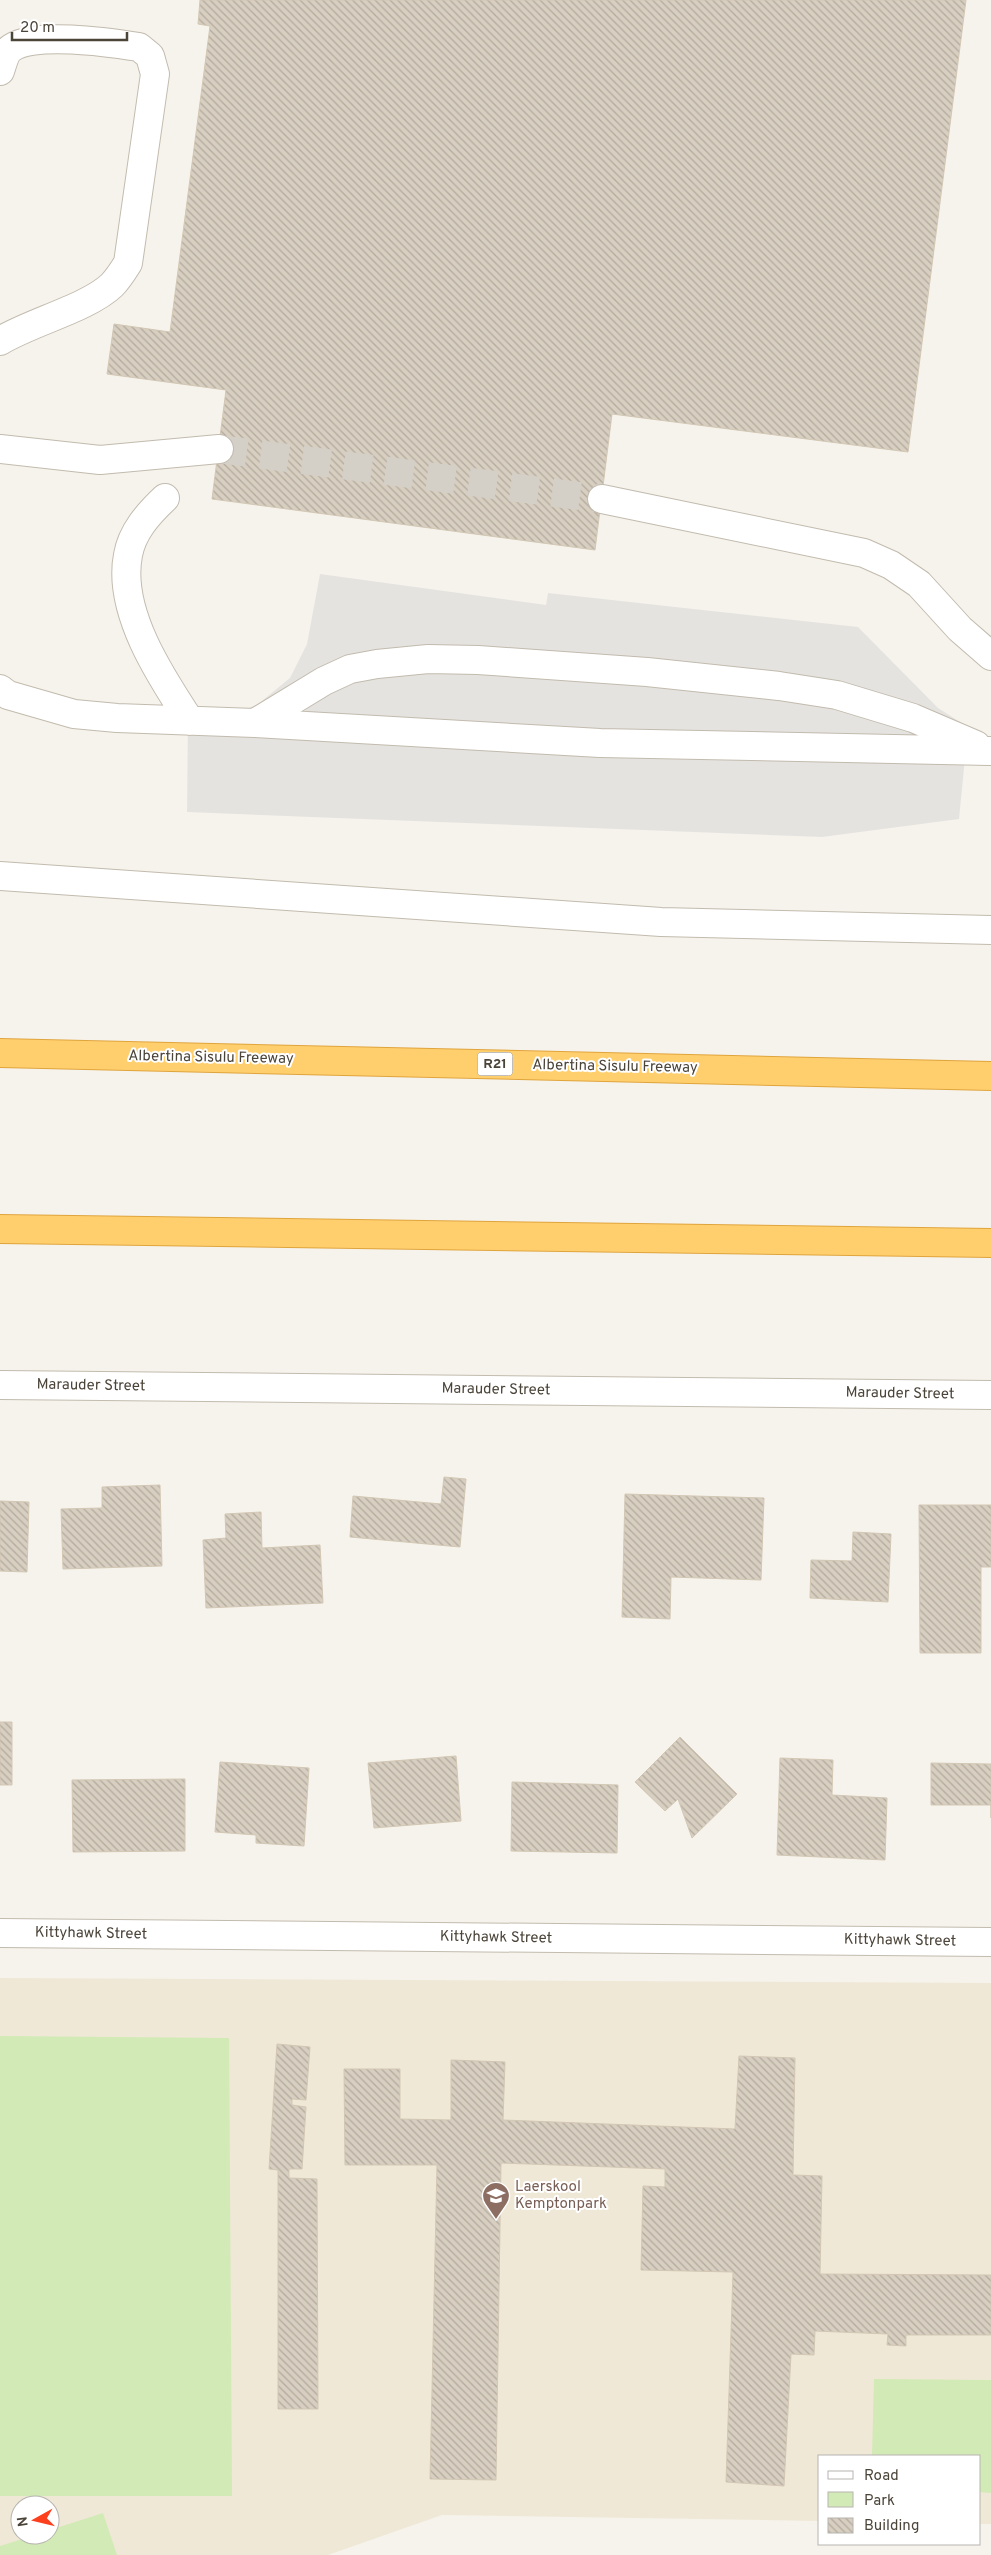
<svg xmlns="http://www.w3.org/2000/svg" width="991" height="2555" font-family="Overpass,sans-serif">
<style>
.education{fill:#efe8d6;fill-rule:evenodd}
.park{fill:#d2eab5}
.parking{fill:#e5e3e0}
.building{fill:url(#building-back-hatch);stroke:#d3c7b4}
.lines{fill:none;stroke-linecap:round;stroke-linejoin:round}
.minor-tunnel{stroke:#d4d0c8;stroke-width:28;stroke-dasharray:28 14;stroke-linecap:butt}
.minor-casing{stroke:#c2bbae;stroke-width:30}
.highway-casing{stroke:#e0a43c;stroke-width:30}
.minor{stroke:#fff;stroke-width:28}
.highway{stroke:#ffcf6e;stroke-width:28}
.labels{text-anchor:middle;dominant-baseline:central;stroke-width:4;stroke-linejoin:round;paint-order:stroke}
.shield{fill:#fff;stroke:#817c74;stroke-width:1}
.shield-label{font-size:14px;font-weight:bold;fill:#4b4439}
.street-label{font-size:15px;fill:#4b4439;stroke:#fff}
.education-label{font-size:15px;fill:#785e54;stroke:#fff;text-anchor:start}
</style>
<defs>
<pattern id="building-back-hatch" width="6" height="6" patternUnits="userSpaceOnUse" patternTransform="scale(1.25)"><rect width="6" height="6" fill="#d8cfc1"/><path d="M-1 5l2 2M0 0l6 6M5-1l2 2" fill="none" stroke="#b1aa9e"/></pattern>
</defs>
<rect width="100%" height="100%" fill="#f6f3ec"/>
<!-- education -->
<path class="education" d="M0,1978L991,1983V2524H980V2456H820V2521L442,2515L328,2555H0ZM20,2505H50V2535H20Z"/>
<!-- park -->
<path class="park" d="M0,2036L229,2038L232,2496H0Z
M874,2379L991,2380V2493L980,2492V2456H872Z
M103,2513L117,2555H0V2546L35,2535H50V2530Z"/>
<!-- parking -->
<path class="parking" d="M320,574L546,605L548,593L858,627L938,708L968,727L959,819L822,837L187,812L188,715L234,713L257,705L290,678L307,644Z"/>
<!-- building -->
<path class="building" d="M200,0H966L908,452L612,414L595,550L212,499L226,390L107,374L114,324L170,332L210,26L198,24Z
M444,1477L466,1479L460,1547L350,1537L353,1496L441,1504Z
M160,1485L162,1566L63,1569L61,1509L102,1508V1487Z
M625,1494L764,1498L761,1580L671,1577L670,1619L622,1617Z
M0,1501L29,1502L27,1572L0,1571Z
M919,1505H991V1567H981V1653H920Z
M261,1512L262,1548L320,1545L323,1603L206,1608L203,1540L226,1538L225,1514Z
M853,1532L891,1534L888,1602L810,1598L811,1560L852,1561Z
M0,1722H12V1785H0Z
M680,1737L737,1794L692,1838L678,1799L665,1811L635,1782Z
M456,1756L461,1821L374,1828L368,1763Z
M780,1758L833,1760L832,1795L887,1798L885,1860L777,1855Z
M220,1762L309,1768L304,1846L256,1843V1835L215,1832Z
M931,1763L991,1764V1818V1805H931Z
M185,1779V1851L73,1852L72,1780Z
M512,1782L618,1785L617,1853L511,1851Z
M277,2044L310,2047L306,2100L292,2099V2105L306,2107L302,2169H289V2178L317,2179L318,2409H278V2170L269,2169Z
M739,2056L795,2058L793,2175L822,2176L820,2274L991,2275V2335H906V2346L887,2345L888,2334L815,2331L814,2355L791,2354L784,2486L726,2482L733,2272L641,2270L643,2186L665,2187V2169L501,2163L496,2480L430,2479L437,2165H345L344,2069H400V2119L451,2120V2060L505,2062L503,2120L735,2129Z"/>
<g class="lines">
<!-- minor-tunnel -->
<path class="minor-tunnel" d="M219,449L602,499"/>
<defs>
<path id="minor" d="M0,71C2,65 5,54 9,50C28,30 113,43 139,47L150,56L155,74L128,263C123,271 118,279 112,285C88,308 31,322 0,341
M0,449L100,460L219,449
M165,498C148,514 132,532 128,555C117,611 161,677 190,721
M602,499L864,553L891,565L919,584L960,629L991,656
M0,689L8,695L74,714L117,718L255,723L600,743L990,751
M255,723L324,681L350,669L377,664L428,659L478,660L647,672L779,686L837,695L913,718L976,745
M0,876L661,922L991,930
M0,1385L991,1395
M0,1933L991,1942"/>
<path id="highway" d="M0,1053L991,1076
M0,1229L991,1243"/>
</defs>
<!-- minor casing -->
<use href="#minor" class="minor-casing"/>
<!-- highway casing -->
<use href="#highway" class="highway-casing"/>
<!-- minor -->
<use href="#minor" class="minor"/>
<!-- highway -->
<use href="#highway" class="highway"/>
</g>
<!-- icons -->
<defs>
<symbol id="school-pin" viewBox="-11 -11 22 30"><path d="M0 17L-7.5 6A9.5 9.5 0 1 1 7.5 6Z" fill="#8d6e63" stroke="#fff"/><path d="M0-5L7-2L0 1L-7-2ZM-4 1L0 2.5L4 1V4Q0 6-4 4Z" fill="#fff"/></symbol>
</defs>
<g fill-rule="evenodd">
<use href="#school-pin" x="480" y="2180" width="32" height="43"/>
</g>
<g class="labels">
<!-- shield labels -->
<rect class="shield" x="477.5" y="1052.5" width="35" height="23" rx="4"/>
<g class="shield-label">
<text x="495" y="1064">R21</text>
</g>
<!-- street labels -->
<g class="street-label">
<text transform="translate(211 1058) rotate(1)">Albertina Sisulu Freeway</text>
<text transform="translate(615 1067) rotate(1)">Albertina Sisulu Freeway</text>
<text transform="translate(91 1386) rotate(1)">Marauder Street</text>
<text transform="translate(496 1390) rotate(1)">Marauder Street</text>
<text transform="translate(900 1394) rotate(1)">Marauder Street</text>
<text transform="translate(91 1934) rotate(1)">Kittyhawk Street</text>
<text transform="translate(496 1938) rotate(1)">Kittyhawk Street</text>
<text transform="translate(900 1941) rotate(1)">Kittyhawk Street</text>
</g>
<!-- education labels -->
<g class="education-label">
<text x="515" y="2187">Laerskool<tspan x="515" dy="17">Kemptonpark</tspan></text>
</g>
</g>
<!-- legend -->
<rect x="818" y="2455" width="162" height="90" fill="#ffffff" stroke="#b7b4b0"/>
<rect x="828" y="2471" width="25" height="8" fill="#ffffff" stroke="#b7b4b0"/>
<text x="864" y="2480" font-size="15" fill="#4b4439">Road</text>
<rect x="828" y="2492" width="25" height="15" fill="#d2eab5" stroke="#b7b4b0"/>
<text x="864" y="2505" font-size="15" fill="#4b4439">Park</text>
<rect x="828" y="2518" width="25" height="15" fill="url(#building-back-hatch)" stroke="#b7b4b0"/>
<text x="864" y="2530" font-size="15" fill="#4b4439">Building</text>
<!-- north arrow -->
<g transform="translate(35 2520) rotate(262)"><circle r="24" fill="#ffffff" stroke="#b7b4b0"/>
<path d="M0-4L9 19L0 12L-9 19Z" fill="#fc3f1d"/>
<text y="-8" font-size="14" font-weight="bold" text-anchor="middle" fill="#4b4439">N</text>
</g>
<!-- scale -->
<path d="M12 32v8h115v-8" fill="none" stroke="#4b4439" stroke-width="2.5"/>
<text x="20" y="32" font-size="15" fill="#4b4439" stroke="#ffffff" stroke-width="4" paint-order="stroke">20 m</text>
</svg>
